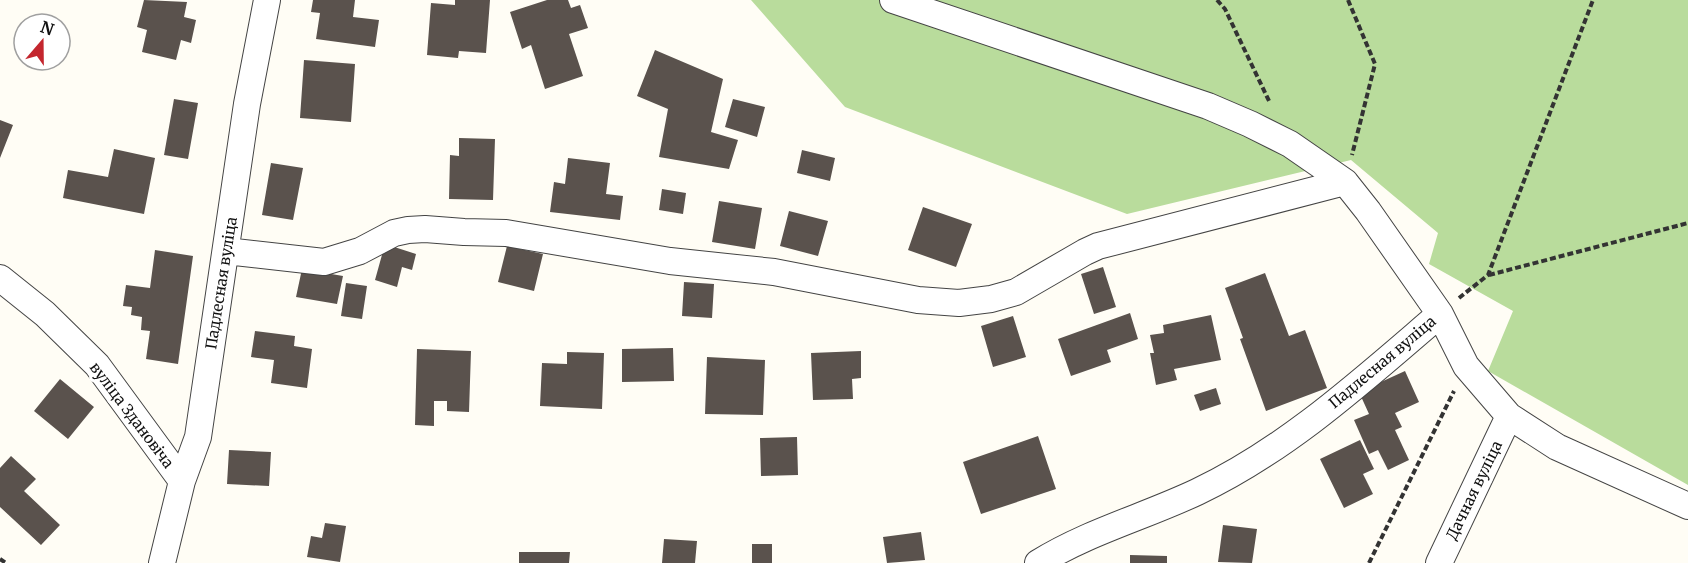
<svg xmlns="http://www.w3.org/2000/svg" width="1688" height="563" font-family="Merriweather,serif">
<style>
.forest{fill:#b9dc9c}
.building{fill:#5a524d}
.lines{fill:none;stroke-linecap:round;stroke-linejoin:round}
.minor-casing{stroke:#444;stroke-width:28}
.path{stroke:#333;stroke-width:4;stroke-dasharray:6 3;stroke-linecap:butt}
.minor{stroke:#fff;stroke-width:26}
.labels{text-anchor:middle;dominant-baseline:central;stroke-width:6;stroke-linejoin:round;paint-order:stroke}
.street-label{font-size:15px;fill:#111;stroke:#fff}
</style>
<rect width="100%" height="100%" fill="#fffdf5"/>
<!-- forest -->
<path class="forest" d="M751,0H1688V485L1488,371L1513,311L1429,264L1438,233L1351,160L1127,214L845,107Z"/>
<!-- building -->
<path class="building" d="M144,0L187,2L184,17L196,20L191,43L181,40L176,60L142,52L147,30L137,27Z
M313,0H355L353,17L379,20L375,47L316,39L320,13L311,12Z
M455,0H490L486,53L459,51L458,58L427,55L431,3L455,5Z
M547,0H568L571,8L580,5L588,28L569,34L583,76L545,89L531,45L522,49L510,12Z
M655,50L723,79L711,132L738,140L729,169L659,157L668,109L637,96Z
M304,60L355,64L351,122L300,118Z
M174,99L198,103L188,159L164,155Z
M733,99L765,107L757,137L725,127Z
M0,120L13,125L0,158Z
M459,138L495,139L493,200L449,199L450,155L459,156Z
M114,149L155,158L144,214L63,198L68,170L108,177Z
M802,150L835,158L830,181L797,173Z
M568,158L610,163L606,194L623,196L620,220L550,212L554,182L565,184Z
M271,163L303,168L293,220L262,215Z
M662,189L686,193L683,214L659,210Z
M719,201L762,208L755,249L712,242Z
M923,207L972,224L956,267L908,250Z
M789,211L828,221L818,256L780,246Z
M385,244L416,254L412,270L402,267L397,287L375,280Z
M507,246L543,254L534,291L498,282Z
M155,250L193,256L178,364L146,359L150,331L141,330L142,317L131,315L132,307L123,306L126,285L150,288Z
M1103,267L1116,307L1094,314L1081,274Z
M302,269L343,276L337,304L296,297Z
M1265,273L1289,336L1305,330L1327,388L1266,411L1240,339L1243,338L1225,288Z
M684,282L714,284L712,318L682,316Z
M346,283L367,286L362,319L341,316Z
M1130,313L1138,339L1107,350L1111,362L1071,376L1058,339Z
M1211,315L1221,360L1174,369L1177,380L1156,385L1150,353H1154L1150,335L1164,333L1163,325Z
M1013,316L1026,357L993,367L981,326Z
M255,331L295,336L294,346L312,349L307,388L271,383L274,360L251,357Z
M673,348L674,381L622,382V349Z
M417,349L471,351L469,412L447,411V401H434V426L415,425Z
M861,351V378L852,379L853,399L813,400L811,353Z
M567,352L604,353L602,409L540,406L542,363L567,364Z
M707,357L765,360L763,415L705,414Z
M1405,371L1419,402L1395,413L1402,427L1395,430L1409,460L1388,470L1378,450L1369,454L1354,420L1369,414L1359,392Z
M60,379L94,407L68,439L34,411Z
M1216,388L1221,404L1200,411L1194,395Z
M1038,436L1056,489L981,514L963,462Z
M797,437L798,475L761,476L760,438Z
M1360,440L1374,469L1363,474L1373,494L1344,508L1320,459Z
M229,450L271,452L269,486L227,484Z
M11,456L36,479L24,491L60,525L41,545L0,507V468Z
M325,523L346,526L340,562L307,557L311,536L322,538Z
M1223,525L1257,529L1252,563L1218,562Z
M921,532L925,560L887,563L883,537Z
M664,539L697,541L695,563H662Z
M752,544H772V563H752Z
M519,552H570L569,563H519Z
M1130,555L1167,556V563H1130Z"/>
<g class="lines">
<defs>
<path id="minor" d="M893,0L1208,106L1250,124L1290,144L1345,182L1368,211L1440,314L1466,366L1509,416L1557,447L1688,506
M226,251L324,262L360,251L394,233L408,230L425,229L464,232L506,233L670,261L774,272L918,300L959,303L991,299L1016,292L1085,252L1098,246L1345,182
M0,278L45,314L97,365L182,481
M162,563L182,481L198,437L247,104L267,0
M1038,563C1088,532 1144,517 1197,492C1288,449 1364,379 1440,314
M1439,563L1509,416"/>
</defs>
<!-- minor casing -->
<use href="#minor" class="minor-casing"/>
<!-- path -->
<path class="path" d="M1217,0L1225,9L1270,103
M1348,0L1375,64L1352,155
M1489,275L1688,223
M1459,298L1488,275L1593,0
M0,559L6,563
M1369,563L1454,391"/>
<!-- minor -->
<use href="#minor" class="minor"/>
</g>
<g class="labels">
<!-- street labels -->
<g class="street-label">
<text transform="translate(221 283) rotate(-81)">Падлесная вуліца</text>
<text transform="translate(1382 362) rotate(-40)">Падлесная вуліца</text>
<text transform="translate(132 415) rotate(53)">вуліца Здановіча</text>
<text transform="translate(1474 490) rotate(-64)">Дачная вуліца</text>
</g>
</g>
<!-- north arrow -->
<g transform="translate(42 42) rotate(20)"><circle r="28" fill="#ffffff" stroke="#a0a0a0" stroke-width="1.5"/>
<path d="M0-4.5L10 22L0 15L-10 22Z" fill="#c4262e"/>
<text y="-9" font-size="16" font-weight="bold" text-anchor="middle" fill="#111111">N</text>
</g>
</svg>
